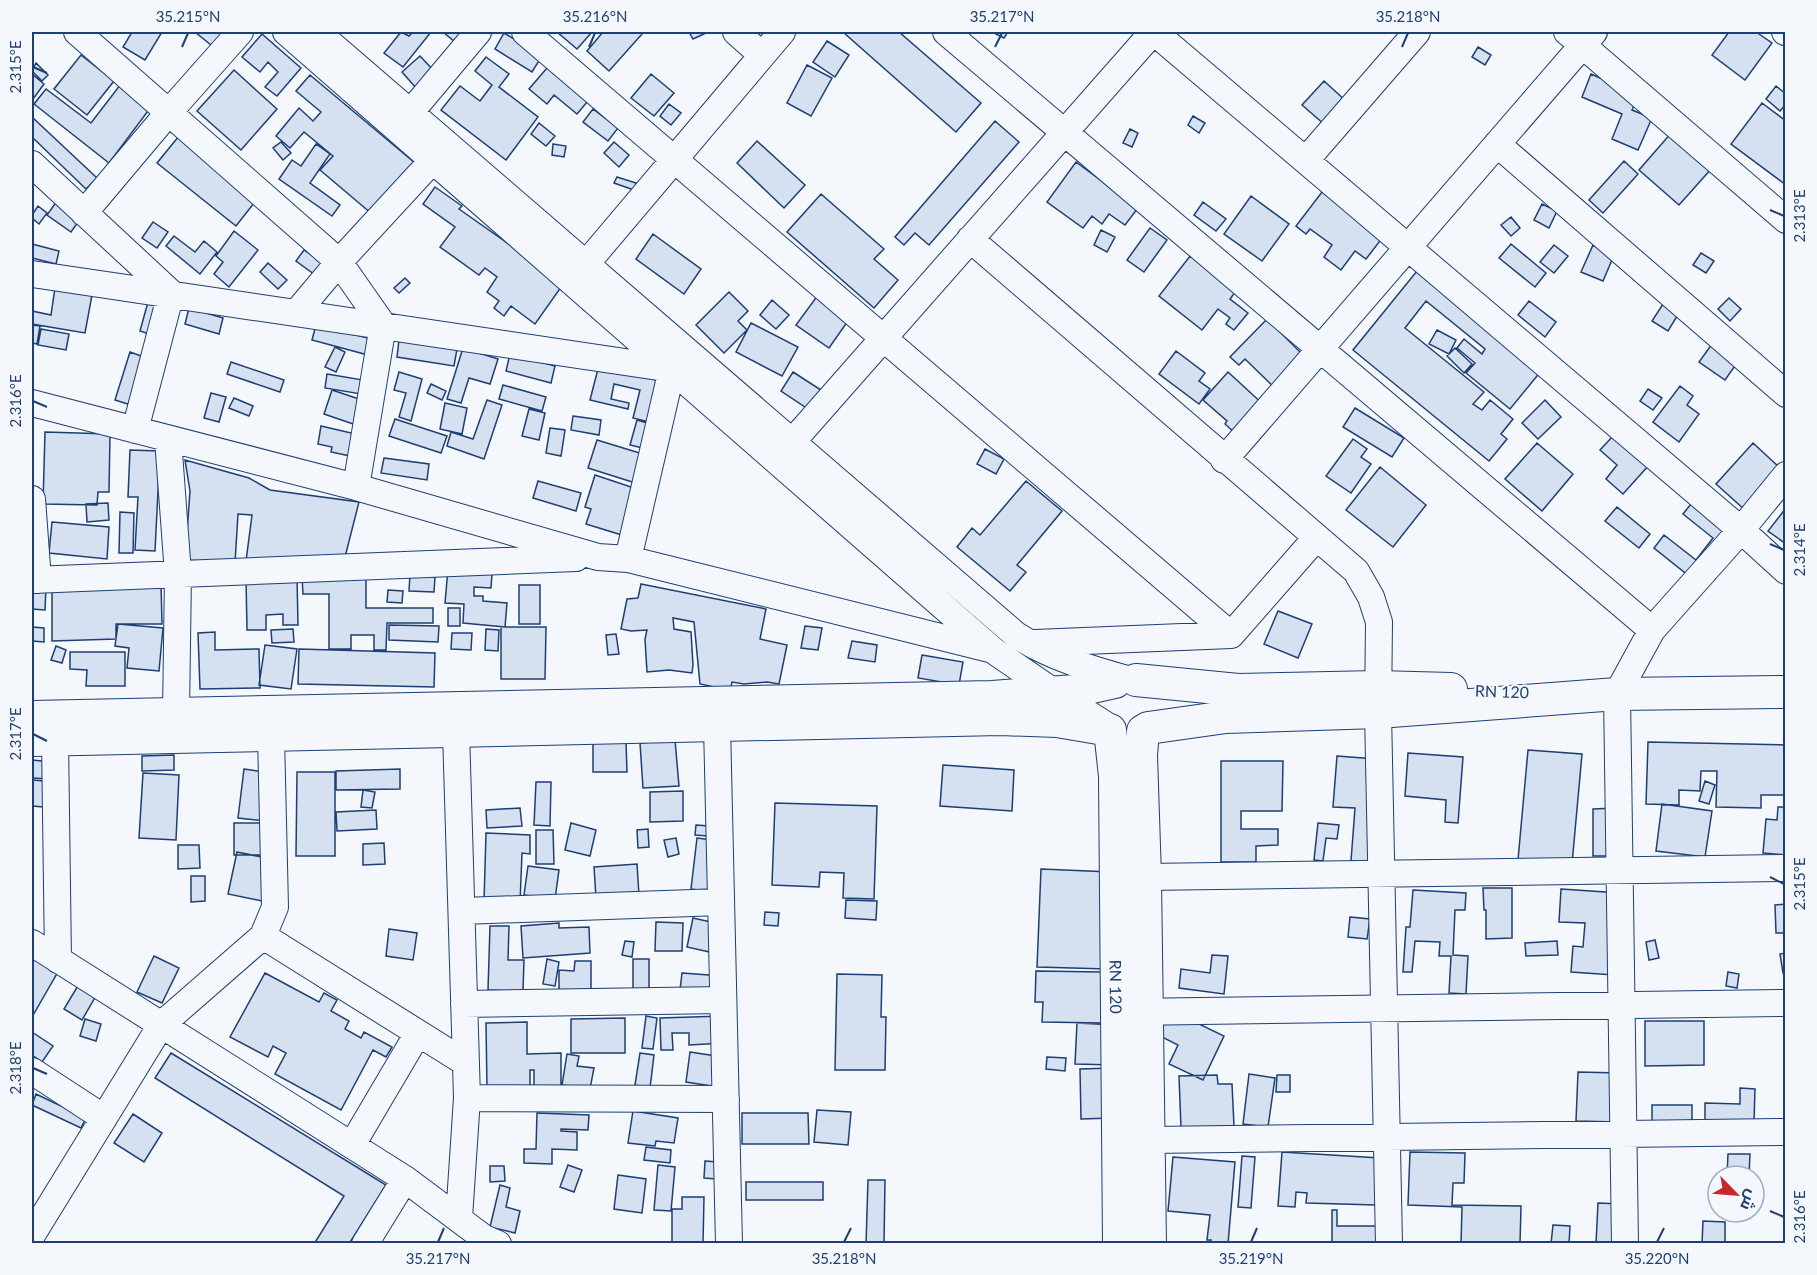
<svg xmlns="http://www.w3.org/2000/svg" width="1817" height="1275" font-family="Lato,Cairo,sans-serif">
<style>
.building{fill:#d5e0f0;stroke:#1d3f73;stroke-width:1.5}
.lines{fill:none;stroke-linecap:round;stroke-linejoin:round}
.minor-casing{stroke:#1d3f73;stroke-width:28}
.major-casing{stroke:#1d3f73;stroke-width:34}
.minor{stroke:#f4f7fb;stroke-width:26}
.major{stroke:#f4f7fb;stroke-width:32}
.ticks{fill:none;stroke:#1d3f73;stroke-width:2}
.labels{text-anchor:middle;dominant-baseline:central;stroke-width:4.5;stroke-linejoin:round;paint-order:stroke}
.street-label{font-size:16px;fill:#1d3f73;stroke:#f4f7fb}
.neatline{fill:none;stroke:#1d3f73;stroke-width:2}
.ticks-label{font-size:15px;text-anchor:middle;fill:#1d3f73}
</style>
<rect width="100%" height="100%" fill="#f4f7fb"/>
<!-- building -->
<path class="building" d="M132,32H162L145,60L123,47Z
M195,32H248L227,58Z
M401,32L409,36L413,32H431L403,67L384,53Z
M443,32H472L460,46Z
M557,32H592L577,49Z
M603,32H640L642,34L609,71L587,51Z
M689,32H708L693,39Z
M843,32H899L981,103L956,132Z
M992,32H1008L1004,38Z
M1729,32H1761L1759,34L1772,43L1745,80L1712,55Z
M504,33L542,56L532,72L495,49Z
M262,34L301,68L277,96L265,87L278,72L268,62L260,72L242,57Z
M827,41L849,55L835,77L813,62Z
M1478,47L1491,55L1485,65L1472,57Z
M81,55L114,81L87,115L54,89Z
M420,56L434,71L416,88L402,72Z
M486,57L509,74L499,87L538,117L506,160L441,110L460,86L480,101L492,85L475,71Z
M553,61L593,95L577,114L554,95L547,104L529,89Z
M36,63L48,75L42,81L32,71Z
M807,65L832,78L811,116L787,103Z
M234,70L277,109L241,150L197,111Z
M32,74L44,84L33,99L32,98Z
M651,74L674,93L654,116L631,98Z
M1591,74L1639,95L1632,110L1652,118L1638,150L1612,139L1622,114L1582,97Z
M310,75L415,163L372,214L320,170L333,156L304,132L290,148L276,136L299,108L313,121L321,112L296,91Z
M124,80L154,103L109,163L34,104L46,89L91,123Z
M1324,81L1346,101L1325,125L1302,105Z
M1776,86L1786,94V104L1780,111L1766,99Z
M1762,103L1786,121V185L1731,144Z
M669,104L681,113L671,125L660,116Z
M593,109L618,128L608,141L583,122Z
M1193,116L1205,123L1199,133L1188,125Z
M32,117L97,178L86,189L32,137Z
M995,121L1019,142L929,245L915,233L904,245L895,237Z
M539,123L555,136L546,146L531,134Z
M1130,129L1138,133L1132,147L1123,143Z
M1672,132L1712,168L1679,205L1639,170Z
M179,136L258,198L236,226L157,163Z
M757,141L805,185L784,208L737,163Z
M281,142L291,153L283,160L273,148Z
M614,142L629,155L619,167L604,153Z
M316,144L330,154L310,183L340,205L332,216L279,179L292,160L301,166Z
M553,144L566,146L564,157L552,155Z
M1624,161L1638,174L1603,213L1589,200Z
M1076,162L1138,208L1125,225L1109,214L1102,224L1092,216L1083,228L1047,202Z
M617,177L636,183L634,190L614,183Z
M435,187L462,206L459,209L564,283L535,324L511,306L504,316L494,308L499,301L487,292L497,277L485,268L479,275L440,247L455,227L423,204Z
M1322,192L1383,237L1366,259L1355,251L1341,270L1324,257L1332,245L1310,229L1306,234L1296,226Z
M821,194L884,249L874,259L898,280L874,308L787,232Z
M1251,196L1289,224L1262,261L1224,234Z
M57,201L81,218L71,232L47,215Z
M1203,202L1226,219L1216,231L1194,215Z
M1542,204L1557,211L1549,228L1534,220Z
M38,206L47,213L39,224L32,218V215Z
M1511,217L1520,228L1511,236L1501,225Z
M153,222L168,232L157,248L142,238Z
M1150,228L1167,240L1144,272L1127,260Z
M1101,230L1115,237L1107,252L1094,245Z
M234,231L258,250L229,287L214,274L223,262L216,256Z
M653,234L701,269L684,294L636,259Z
M174,236L195,252L204,241L217,252L200,274L166,246Z
M32,244L59,251L56,264L32,258Z
M1511,244L1546,273L1535,287L1499,258Z
M1554,245L1568,256L1554,273L1540,262Z
M1593,245L1614,255L1603,281L1581,272Z
M304,250L326,265L318,277L296,261Z
M1701,253L1714,261L1706,273L1693,265Z
M1190,256L1236,291L1230,299L1248,313L1234,330L1226,324L1230,318L1218,309L1202,330L1159,296Z
M268,263L287,280L278,289L260,272Z
M1417,271L1541,371L1510,409L1466,373L1475,363L1457,348L1464,339L1482,354L1485,349L1426,301L1405,328L1484,392L1473,404L1482,410L1490,400L1513,419L1501,434L1507,439L1489,461L1353,350Z
M405,278L410,283L399,293L394,288Z
M55,288L92,295L85,333L32,324V311L51,315Z
M729,292L748,311L738,321L747,330L724,353L696,325Z
M818,295L850,318L829,348L796,325Z
M1729,298L1741,309L1730,321L1718,309Z
M772,300L789,315L776,329L760,315Z
M1529,301L1556,322L1545,337L1518,315Z
M148,302L164,306L156,336L140,331Z
M1663,304L1679,313L1668,331L1652,321Z
M189,308L223,318L219,334L185,324Z
M1267,319L1308,360L1284,397L1245,359L1239,365L1230,357Z
M751,323L798,347L782,376L736,352Z
M32,325L40,326L37,344L32,343Z
M316,325L372,339L368,355L312,340Z
M41,329L69,334L66,350L38,345Z
M1437,330L1456,340L1449,354L1429,344Z
M399,340L457,349L454,366L397,357Z
M1712,344L1737,363L1725,380L1699,362Z
M335,347L345,352L336,372L325,367Z
M463,348L498,359L490,384L469,378L461,403L447,399Z
M1455,348L1472,364L1464,373L1447,356Z
M1176,351L1205,373L1199,381L1210,389L1199,404L1159,374Z
M130,352L152,360L137,407L115,400Z
M510,354L555,366L551,383L506,371Z
M231,362L284,380L280,392L227,374Z
M599,365L667,383L657,424L633,418L640,390L614,384L611,399L629,403L628,409L590,400Z
M399,372L422,379L411,421L399,417L406,393L394,390Z
M793,372L821,390L808,409L781,391Z
M1228,372L1265,406L1238,436L1225,424L1227,421L1203,400Z
M327,374L363,380L361,394L325,388Z
M431,384L446,391L442,400L427,393Z
M503,385L546,397L542,411L499,399Z
M1680,386L1693,396L1687,405L1699,414L1679,442L1653,422Z
M1648,389L1662,398L1653,410L1640,401Z
M332,390L371,403L362,427L324,414Z
M211,393L226,397L219,422L204,418Z
M234,398L253,406L249,416L229,408Z
M487,400L502,405L484,459L447,446L451,432L473,439Z
M1545,400L1561,417L1538,439L1522,423Z
M445,403L467,408L462,434L440,429Z
M1355,408L1404,438L1392,457L1343,427Z
M529,409L545,413L539,440L522,436Z
M573,416L601,420L599,435L571,430Z
M395,419L447,436L441,453L389,436Z
M637,420L654,425L647,449L630,445Z
M321,426L360,435L355,457L331,452L332,447L318,444Z
M550,428L565,430L561,456L546,453Z
M45,432L110,434L109,492H98L97,505L43,504Z
M1614,435L1649,465L1623,494L1606,479L1617,465L1600,450Z
M1353,439L1367,449L1361,457L1371,464L1351,493L1326,476Z
M597,440L656,458L648,487L588,468Z
M1537,443L1573,474L1542,511L1505,479Z
M1753,443L1781,469L1745,510L1716,484Z
M985,449L1004,459L996,474L977,464Z
M130,450L160,451L155,551L135,550L138,497H128Z
M384,458L429,464L427,480L381,473Z
M185,460L249,478L270,490L359,502L344,561H246L252,515L238,514L235,563L185,560L190,491Z
M1380,467L1426,505L1393,547L1346,510Z
M595,475L640,490L625,536L586,524L591,509L585,507Z
M538,481L581,493L576,511L533,498Z
M1026,481L1062,511L1017,565L1026,572L1010,591L957,547L972,528L980,535Z
M108,503L109,520L87,522L86,504Z
M1691,504L1728,533L1689,576L1654,548L1664,535L1696,560L1713,538L1683,514Z
M1617,507L1650,534L1639,548L1605,521Z
M1786,508V544L1768,531Z
M120,512L134,513L133,553H119Z
M52,522L109,527L107,559L49,553Z
M448,569L492,573L491,588L474,587V596H483V601L507,603L505,627L463,623L464,604L445,603Z
M410,575L435,577L434,592L409,591Z
M297,577L298,625H283V614L266,615V630H247L246,578Z
M302,577H366V608H433V623H387L386,650H374V635H351V649H329V594H303Z
M161,584L162,624H116V639L52,641V585Z
M641,584L766,609L760,639L787,645L779,684L767,682L744,684L732,682L731,687L719,688L700,684L694,622L673,618L674,629L691,632L693,665L692,673L669,670L647,672L645,639L647,630L631,631L621,629L627,599L638,598Z
M519,585H540V624H519Z
M32,586L46,587L45,610L32,609Z
M388,590L403,591L402,603L387,602Z
M448,608H460V626H448Z
M1278,611L1312,624L1298,658L1264,644Z
M118,624L163,628L159,671L127,668L129,648L115,646Z
M389,625L439,626L438,642L389,640Z
M805,626L822,628L818,650L801,648Z
M32,627L44,628V642L32,641Z
M501,627H546L545,679H501Z
M293,629L294,642L272,643L271,630Z
M486,629L499,630L498,651L485,650Z
M215,632V650L259,649L260,688L200,689L198,633Z
M452,633H472L471,650L451,649Z
M616,634L619,654L608,655L606,635Z
M852,641L877,645L875,662L848,658Z
M265,645L297,649L291,689L259,685Z
M56,646L66,650L62,663L51,660Z
M299,649L435,653L434,687L298,684Z
M70,652H125V686H86L87,670L70,669Z
M922,655L963,662L959,685L918,678Z
M675,740L679,786L643,788L640,743Z
M626,742L627,772H593V743Z
M1648,742L1786,745V795H1761V808L1716,807L1717,771H1701L1700,791L1679,790V805L1646,804Z
M1528,750L1582,754L1572,864L1518,860Z
M1408,753L1463,757L1458,823L1445,822L1446,800L1405,796Z
M174,755V770L142,771V756Z
M1337,756L1376,759L1378,863L1351,861L1355,808L1333,807Z
M32,760L52,762L50,779L32,778Z
M1221,761H1283L1282,811H1241V829H1278V845L1256,846V862H1221Z
M943,765L1014,770L1012,811L940,806Z
M244,769L272,773L266,821L238,818Z
M400,769V789L336,790V771Z
M297,772H335V856H296Z
M143,773L179,775L176,840L139,838Z
M32,780L58,782L56,808L32,806Z
M1705,781L1715,785L1709,804L1699,801Z
M536,782H551L550,826L534,825Z
M363,790L375,792L372,808L361,807Z
M683,791V821L650,822V792Z
M775,803L877,806L874,899L843,898L844,873L820,872L819,887L772,885Z
M1662,804L1712,811L1705,857L1656,851Z
M1778,807H1786V855L1763,853L1766,819L1777,820Z
M520,808L522,826L487,828L486,810Z
M1616,808V856H1593V809Z
M376,810L377,829L337,831L336,812Z
M234,823H272V855H234Z
M571,823L596,830L590,856L565,850Z
M1318,823L1339,825L1337,839L1326,838L1323,861L1314,860Z
M696,825L709,826L708,836L695,835Z
M648,829L649,847L638,848L637,830Z
M536,830H553L554,864H536Z
M486,833L530,835V854L522,853L520,903L484,902Z
M676,838L679,854L668,857L664,840Z
M697,838L719,841L713,892L691,889Z
M384,843L385,864L363,865V844Z
M178,845H199L200,868L178,869Z
M237,852L281,861L272,903L228,894Z
M637,864L639,895L596,898L594,867Z
M528,866L559,870L555,899L524,895Z
M1041,869L1111,872L1107,969L1037,967Z
M191,876H205V901L191,902Z
M1483,888H1512V938L1486,939V910H1484Z
M1561,889L1620,893L1614,975L1571,972L1573,946L1583,947L1585,923L1559,922Z
M1413,890L1466,893L1465,910H1455L1453,955L1468,956L1466,994L1449,993L1451,956H1439L1440,942L1415,941L1412,972H1403L1406,927H1410Z
M846,900L877,901L876,920L845,918Z
M1786,904V933H1776L1775,905Z
M765,912L779,913L778,926L764,925Z
M1350,917L1370,919L1367,939L1348,937Z
M693,918L720,924L714,953L687,947Z
M656,922L683,923L682,951H655Z
M559,923V928L589,927L590,953L523,958L521,926Z
M490,926H509L508,960H524L523,991L488,990Z
M389,929L417,933L413,960L386,956Z
M1655,940L1659,958L1649,960L1646,942Z
M625,941L634,942L632,957L622,955Z
M1557,941L1558,955L1526,956L1525,943Z
M1786,953V973H1783L1780,954Z
M1212,955L1228,956L1224,994L1179,988L1181,969L1210,973Z
M154,956L179,968L162,1003L137,992Z
M35,957L59,970L32,1017V965Z
M547,959L559,962L555,986L543,984Z
M633,959H649V989H633Z
M575,961H591V993H559V970L574,971Z
M1036,971L1102,972L1103,1023L1042,1022L1043,1002H1035Z
M1728,972L1739,974L1737,988L1726,986Z
M265,973L319,1002L324,993L337,1000L331,1011L349,1021L345,1029L361,1038L364,1032L392,1047L386,1057L373,1050L341,1110L275,1074L286,1053L273,1046L268,1057L230,1037Z
M682,973L722,976L721,994L680,990Z
M837,974L882,975L881,1017H886L885,1070H835Z
M79,984L97,994L82,1020L64,1009Z
M1170,1010L1224,1036L1203,1080L1169,1064L1178,1045L1158,1035Z
M646,1016L657,1018L653,1049L642,1048Z
M723,1016L724,1043L689,1045V1033H672L673,1050H661L660,1018Z
M625,1018V1053H571V1019Z
M85,1019L101,1024L96,1041L80,1036Z
M1645,1021H1704V1065L1645,1066Z
M527,1022V1054L561,1053V1087L534,1088V1070H530V1087L487,1090L486,1023Z
M1077,1023L1116,1025L1114,1065L1075,1064Z
M32,1032L53,1046L42,1062L32,1055Z
M690,1052L729,1058L725,1088L686,1082Z
M171,1053L386,1185L349,1244H314L344,1196L155,1078Z
M640,1053L654,1055L650,1088L635,1085Z
M567,1054L579,1056L577,1066L594,1068L590,1089L562,1085Z
M1047,1057L1066,1058L1065,1071L1046,1069Z
M1112,1068L1113,1118L1081,1119L1080,1069Z
M1578,1072L1620,1073L1618,1122L1576,1121Z
M1249,1074L1275,1078L1268,1127L1243,1124Z
M1217,1075L1218,1084H1232L1234,1126L1181,1128L1179,1076Z
M1277,1075H1290V1092H1276Z
M1740,1088L1755,1089L1754,1122L1705,1121V1103L1740,1104Z
M36,1094L86,1118L81,1128L32,1105Z
M1652,1105H1692V1125H1652Z
M817,1110L851,1112L848,1145L814,1142Z
M633,1111L678,1118L674,1143L656,1141L655,1146L628,1143Z
M537,1113L589,1115L588,1130L561,1129V1131L577,1132V1150L552,1149V1164L524,1163V1149H536Z
M742,1113H808L809,1144H742Z
M133,1114L162,1133L144,1162L114,1143Z
M646,1147L671,1150L670,1163L644,1160Z
M1282,1152L1380,1158L1376,1205L1306,1203L1307,1193L1296,1192L1295,1207L1278,1206Z
M1410,1152L1465,1153L1464,1183H1453L1452,1205L1521,1206L1520,1244H1461L1462,1207L1408,1205Z
M1728,1154H1750L1749,1176H1727Z
M1242,1156L1255,1157L1251,1208L1238,1207Z
M1173,1157L1235,1162L1228,1244H1210L1211,1240H1207L1210,1215L1168,1211Z
M705,1161L718,1162L716,1179L704,1178Z
M568,1165L582,1170L574,1192L560,1187Z
M658,1165L675,1167L671,1211L654,1210Z
M490,1166H504L505,1181L490,1182Z
M618,1175L646,1179L642,1213L614,1209Z
M868,1180H885L884,1244H866Z
M746,1182H823V1200H746Z
M500,1185L510,1188L506,1207L520,1211L515,1233L490,1227Z
M682,1197H704L703,1244H672V1209H682Z
M1598,1203L1621,1204L1619,1244H1596Z
M1332,1210H1337V1226H1382V1244H1332Z
M1703,1221L1725,1222V1244H1702Z
M1553,1225L1570,1226L1569,1244H1551Z"/>
<g class="lines">
<defs>
<path id="minor" d="M77,32L339,262L383,325L356,487
M286,32L994,651L1054,692L1106,725
M317,32L1016,635C1050,657 1088,668 1127,679
M525,32L1231,635
M736,32L762,55
M946,32L1652,630
M1154,32L1741,530L1786,571
M1567,32L1786,220
M1785,32H1786
M399,126L478,32
M1497,144L1786,394
M1306,160L1417,32
M32,164L171,293L135,430
M84,213L169,112L240,32
M970,239L1356,571L1371,597L1379,622L1378,712L1389,1244
M586,264L782,32
M32,274L672,369L628,559
M297,312L339,262L433,160
M32,403L356,487L598,557L628,559L989,649
M168,439L178,574L176,714
M792,442L1153,32
M1224,460L1594,32
M32,499L38,580
M32,580L576,558
M1035,643L1231,635L1316,538
M717,725L729,1244
M456,731L467,1098L459,1218
M55,739L58,960
M1145,877L1786,868
M462,911L721,902
M263,936L466,1063
M32,943L405,1179L484,1238L498,1244
M464,1004L723,1000
M1129,1012L1786,1003
M32,1071L104,1118
M467,1098L726,1099
M1149,1140L1786,1132
M352,1145L418,1033
M32,1235L161,1025L263,936L275,907L271,736
M365,1244L405,1179
M1625,1244L1617,694L1652,630L1741,530L1786,475"/>
<g id="major">
<path d="M1136,680L1238,690L1378,687L1451,689"/>
<path d="M32,717L992,697L1075,691L1115,682"/>
<path d="M1148,728L1226,717L1378,712L1617,694L1786,692"/>
<path d="M1143,731L1141,755L1145,877L1150,1244"/>
<path id="s1" d="M32,740L1000,719L1057,721L1110,730L1115,776L1119,1244"/>
</g>
</defs>
<!-- minor casing -->
<use href="#minor" class="minor-casing"/>
<!-- major casing -->
<use href="#major" class="major-casing"/>
<!-- minor -->
<use href="#minor" class="minor"/>
<!-- major -->
<use href="#major" class="major"/>
</g>
<!-- ticks -->
<path class="ticks" d="M182,47L188,33M589,47L595,33M995,47L1002,33M1402,47L1408,33M33,67L47,73M1770,210L1784,216M33,401L47,407M1770,544L1784,550M33,734L47,741M1770,877L1784,884M33,1068L47,1074M1770,1211L1784,1217M438,1242L444,1228M844,1242L851,1228M1251,1242L1257,1228M1657,1242L1664,1228"/>
<g class="labels">
<!-- street labels -->
<g class="street-label">
<text transform="translate(1502 691) rotate(2)">RN 120</text>
<text stroke="none"><textPath href="#s1" startOffset="1336">RN 120</textPath></text>
</g>
</g>
<!-- border -->
<rect width="1817" height="1275" fill="none" stroke="#f4f7fb" stroke-width="66"/>
<!-- north arrow -->
<g transform="translate(1736 1194) rotate(115)"><circle r="28" fill="#f4f7fb" stroke="#9eadc5" stroke-width="1.5"/>
<path d="M0-4.5L10 22L0 15L-10 22Z" fill="#c62828"/>
<text y="-9" font-size="16" font-weight="bold" text-anchor="middle" fill="#1d3f73">ش</text>
</g>
<rect x="33" y="33" width="1751" height="1209" class="neatline"/>
<g class="ticks-label">
<text x="188" y="22">35.215°N</text>
<text x="595" y="22">35.216°N</text>
<text x="1002" y="22">35.217°N</text>
<text x="1408" y="22">35.218°N</text>
<text transform="translate(16 67) rotate(-90)" y="5">2.315°E</text>
<text transform="translate(1800 216) rotate(-90)" y="5">2.313°E</text>
<text transform="translate(16 401) rotate(-90)" y="5">2.316°E</text>
<text transform="translate(1800 550) rotate(-90)" y="5">2.314°E</text>
<text transform="translate(16 734) rotate(-90)" y="5">2.317°E</text>
<text transform="translate(1800 884) rotate(-90)" y="5">2.315°E</text>
<text transform="translate(16 1068) rotate(-90)" y="5">2.318°E</text>
<text transform="translate(1800 1217) rotate(-90)" y="5">2.316°E</text>
<text x="438" y="1264">35.217°N</text>
<text x="844" y="1264">35.218°N</text>
<text x="1251" y="1264">35.219°N</text>
<text x="1657" y="1264">35.220°N</text>
</g>
</svg>
